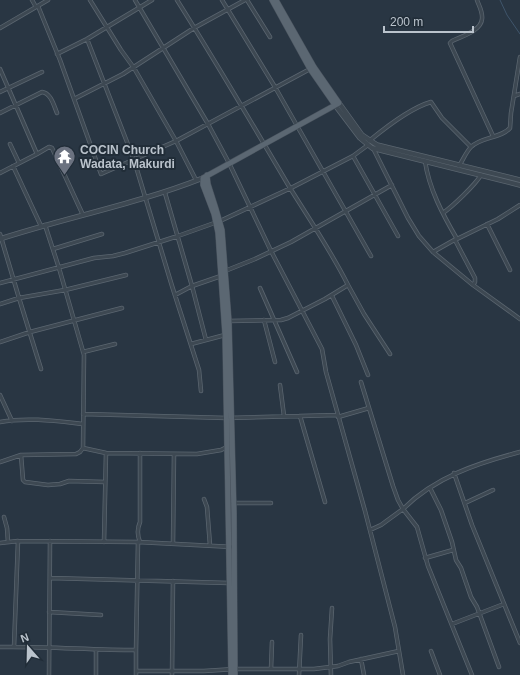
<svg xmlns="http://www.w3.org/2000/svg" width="520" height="675" font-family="Helvetica,sans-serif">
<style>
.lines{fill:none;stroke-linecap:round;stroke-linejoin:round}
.stream{stroke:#3f556b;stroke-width:1}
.minor-casing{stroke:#5b6670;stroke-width:4.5}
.tertiary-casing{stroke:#5b6670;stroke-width:5.5}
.primary-casing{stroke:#47515c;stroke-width:6}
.minor{stroke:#3d4852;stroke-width:3}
.tertiary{stroke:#3d4852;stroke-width:4}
.primary{stroke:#5b6772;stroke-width:5}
.labels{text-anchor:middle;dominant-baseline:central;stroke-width:4;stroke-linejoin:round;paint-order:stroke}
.poi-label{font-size:12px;font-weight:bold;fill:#bac3cc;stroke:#212d38;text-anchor:start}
</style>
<rect width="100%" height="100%" fill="#293643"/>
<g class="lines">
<!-- stream -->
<path class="stream" d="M500,0L507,15L520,34"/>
<defs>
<path id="minor" d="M32,0L36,7
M90,0L121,50L134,68L176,141L196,180
M135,0L208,124L229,163L271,251L322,349L326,372L365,511L395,627L403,675
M177,0C216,62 253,125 290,188C310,220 331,251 348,285L325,299L288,318L281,320L229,321
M222,0L275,87L371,256
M247,0L270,37
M477,0C479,6 483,12 482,19C481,31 462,36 452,41L450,43L493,136
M38,6L60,60L101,174L176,141L310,69
M0,28L48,0
M87,39L134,160L172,286L199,370L201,391
M57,54L87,39L152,0
M0,69L37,154L0,173
M0,92L42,72
M514,96L520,94
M74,99L123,74L194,28L245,0
M0,113L42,92C51,93 54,106 57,113
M369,141C386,127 410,108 431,102L442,118L471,147
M10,144L19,163
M373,148L408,218L419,236L433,252L473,285L520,319
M37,154L49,147L52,148L83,215
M353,156L398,236
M425,161C429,189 443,215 457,239L498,219L520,205
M13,166L41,226
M459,166C463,160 466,152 471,147C480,137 502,138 510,128L511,113L520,57
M165,193L192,286L206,340
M443,213C453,206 475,185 481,175
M487,224L510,270
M45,225L59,268L84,355L83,448L106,453L104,542
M0,234L19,298L41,369
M455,240L475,278V282L473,285
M53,249L102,234
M433,252L456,239
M225,271L255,259L291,242L392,185
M0,283L94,258L113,256L125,253L178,236L220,221L291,188L353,156L368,145
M348,285L364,314L390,354
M260,288L297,372
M175,295L192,286L221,276
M332,296L356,345L368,375
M0,304L19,298L65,290L126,275
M264,320L275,362
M0,342L30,332L122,308
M191,344L225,335
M83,352L115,344
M361,382L393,486L398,500L403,509L381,525L370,530
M280,385L284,416
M0,395L12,421
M83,414L227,418L337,415
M300,416L325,502
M338,417L369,408
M0,422C27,417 56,421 83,424
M106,453L197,454L221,450L227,447
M21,455L23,480L25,482L48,485L60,484L69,481L105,482
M0,462L21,455L76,454L80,452L83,448
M454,473L472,525L520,643
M430,488L441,510L452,542L456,560L461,568L471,597L477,607L499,667
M204,499L207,507L210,545
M233,503H271
M465,503L493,490
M4,517L7,528L8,542
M140,542C137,535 137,529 140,522V453
M0,543L18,541L138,542L233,547
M173,543L174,454
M425,558L453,550
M50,578L229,583
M49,612L101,615
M452,624L504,604
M0,647C45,646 90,650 136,650
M14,647L18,541
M431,651L440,675
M361,659L364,675
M271,669L272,642
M136,671H204L235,669H314L338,666L349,662L399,651
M49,675L50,541
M96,675V650
M136,675V650L138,542
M172,675L173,581
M299,675L301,635
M331,675L330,639L332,608
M472,675L428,566L417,527L403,509C435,477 478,463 520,452"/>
<path id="tertiary" d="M339,103L362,135L377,145L520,180
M335,105L360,138L372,148L520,185
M0,239C68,217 137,204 203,178"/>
<path id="primary" d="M272,0L310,69L335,105
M207,175L208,184L216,209L222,230L229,321L234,513L235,675
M231,675L225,335L218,233L214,214L203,185V178L339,103L314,67L276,0"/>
</defs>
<!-- minor casing -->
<use href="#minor" class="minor-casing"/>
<!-- tertiary casing -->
<use href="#tertiary" class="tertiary-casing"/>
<!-- primary casing -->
<use href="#primary" class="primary-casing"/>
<!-- minor -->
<use href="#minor" class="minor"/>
<!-- tertiary -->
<use href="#tertiary" class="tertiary"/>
<!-- primary -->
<use href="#primary" class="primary"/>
</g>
<!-- icons -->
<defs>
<symbol id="temple-pin" viewBox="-11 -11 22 30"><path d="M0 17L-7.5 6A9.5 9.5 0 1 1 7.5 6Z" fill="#6b7280" stroke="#212d38"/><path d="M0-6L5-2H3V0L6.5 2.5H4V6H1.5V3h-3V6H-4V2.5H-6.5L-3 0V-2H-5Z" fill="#fff"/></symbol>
</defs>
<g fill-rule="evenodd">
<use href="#temple-pin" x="52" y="144" width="25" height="34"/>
</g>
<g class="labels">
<!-- poi labels -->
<g class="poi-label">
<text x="80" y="150">COCIN Church<tspan x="80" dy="14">Wadata, Makurdi</tspan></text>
</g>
</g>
<!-- north arrow -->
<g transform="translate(28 647) rotate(340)" stroke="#212d38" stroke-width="3" paint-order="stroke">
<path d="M0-3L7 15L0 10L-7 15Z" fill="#bac3cc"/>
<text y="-6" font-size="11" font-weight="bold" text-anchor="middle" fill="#bac3cc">N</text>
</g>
<!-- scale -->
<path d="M384 26v6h89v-6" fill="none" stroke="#bac3cc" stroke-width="2"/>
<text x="390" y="26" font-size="12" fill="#bac3cc" stroke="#212d38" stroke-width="3" paint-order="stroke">200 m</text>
</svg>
